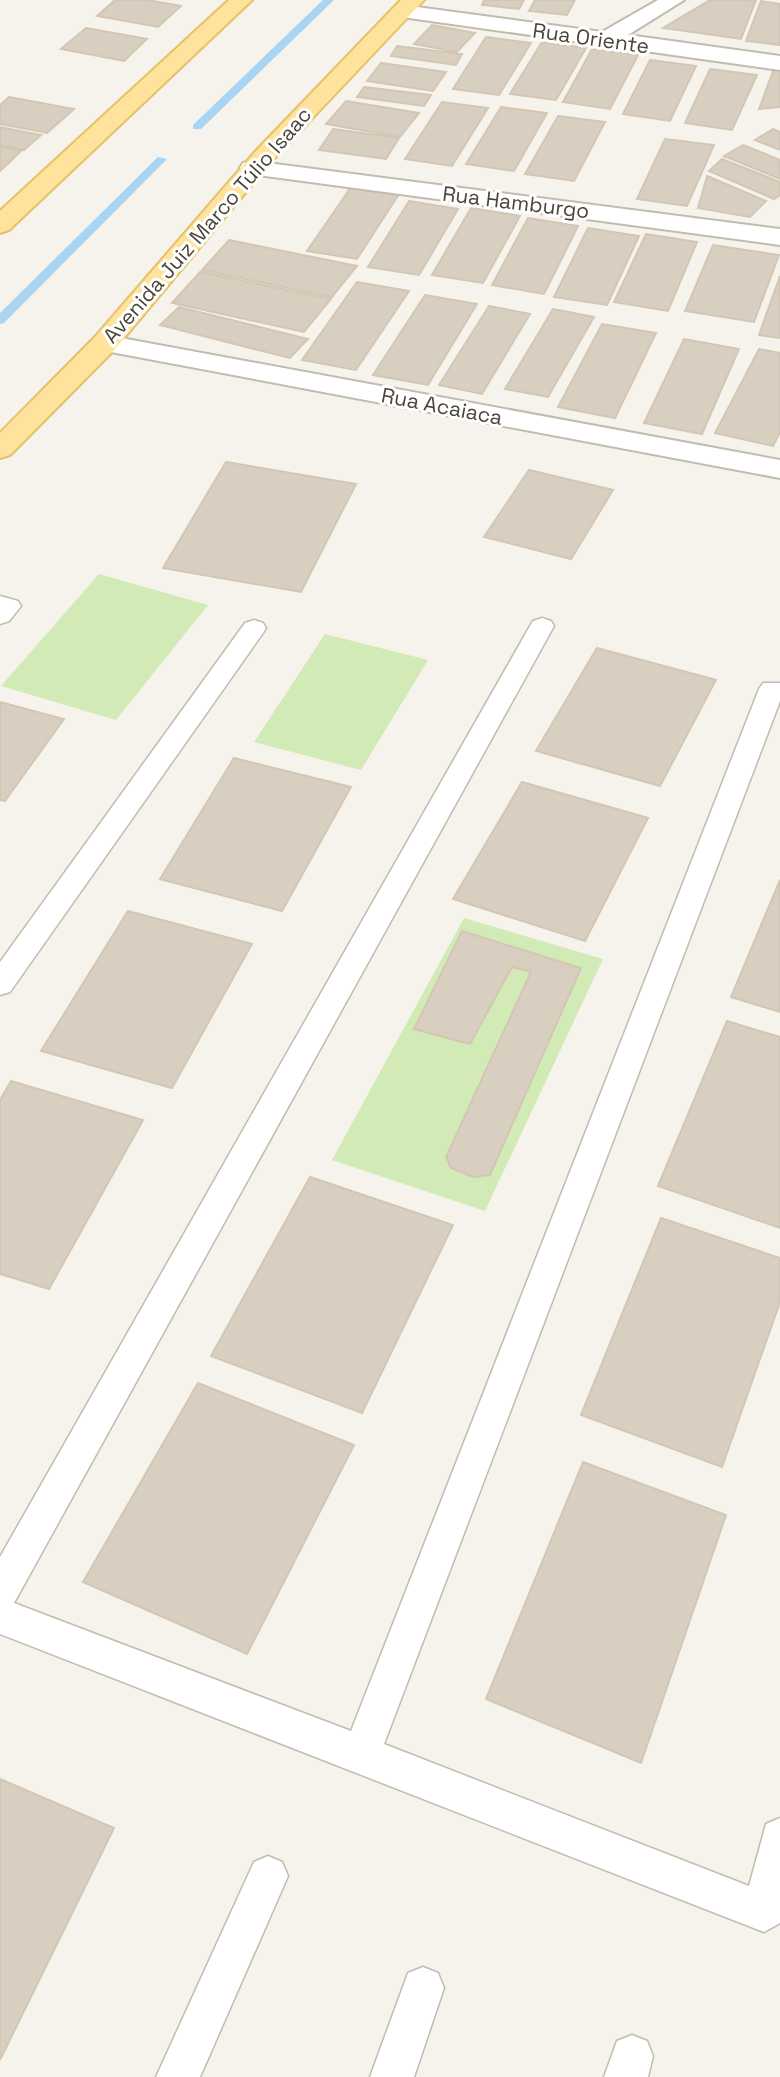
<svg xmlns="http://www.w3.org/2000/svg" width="780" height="2077" font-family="'Space Grotesk',sans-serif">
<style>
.green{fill:#d2eab5}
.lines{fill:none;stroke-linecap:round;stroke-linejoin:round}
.stream{fill:#a9d4f2;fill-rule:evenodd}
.building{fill:#d8cfc1;stroke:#d3c7b4;stroke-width:2}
.service-casing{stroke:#c2bbae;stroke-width:3}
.minor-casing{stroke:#c2bbae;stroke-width:4}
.primary-casing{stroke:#e6c16a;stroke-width:4}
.service{fill:#fff;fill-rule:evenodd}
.minor{fill:#fff;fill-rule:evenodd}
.primary{fill:#ffe39c;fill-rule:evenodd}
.labels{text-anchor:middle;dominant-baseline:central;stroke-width:6;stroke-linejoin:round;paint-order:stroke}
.far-street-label{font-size:21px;fill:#4b4439;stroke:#fff}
</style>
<rect width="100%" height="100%" fill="#f6f3ec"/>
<!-- green -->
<path class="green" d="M99,574L208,605L116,720L1,686Z
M325,634L428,660L361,770L254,742Z
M464,918L603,959L485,1211L332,1160Z"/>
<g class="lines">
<!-- stream -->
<path class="stream" d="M323,0H334L201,129H193V125Z
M158,157L167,159L4,323L0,324V313Z"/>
</g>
<!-- building -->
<path class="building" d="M115,0H147L181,6L158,27L97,16Z
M484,0H524L519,9L482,5Z
M535,0H575L567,15L529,11Z
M710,0H756L741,39L663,28Z
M761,1L780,4V45L746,41Z
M432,25L475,33L457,52L414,44Z
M86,28L147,39L124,61L61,49Z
M486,37L531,43L499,95L453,89Z
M542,42L586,48L556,100L510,94Z
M397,46L462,54L456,65L391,56Z
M592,49L638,55L610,109L563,102Z
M650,60L696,66L670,121L623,114Z
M381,63L446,72L433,91L367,81Z
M775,66L780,67V107L759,109Z
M710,69L757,75L732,130L685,123Z
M364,87L431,95L424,106L357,97Z
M9,97L74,109L47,133L0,124V105Z
M346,101L419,113L400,137L326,124Z
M442,102L488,108L452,166L405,159Z
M501,107L547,113L514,171L466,164Z
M558,116L605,122L574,181L525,174Z
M0,127L41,135L24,150L0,145Z
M333,129L399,138L386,159L319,150Z
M773,129L780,132V150L755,140Z
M665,139L714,145L687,206L637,199Z
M743,145L780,160V179L724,156Z
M0,147L21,151L0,171Z
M722,159L780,182V195L774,199L709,171Z
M707,176L766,201L750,217L698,208Z
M351,187L399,194L357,259L307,251Z
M409,201L458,209L419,275L368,267Z
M471,208L520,216L483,283L432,275Z
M528,218L578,226L544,294L492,285Z
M588,228L639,236L607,305L554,297Z
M646,234L697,242L668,311L614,302Z
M229,240L357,266L332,297L202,270Z
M713,245L779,255L754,322L685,311Z
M200,272L331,299L304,332L172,303Z
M780,276V338L759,335Z
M357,282L409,291L356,370L302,360Z
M425,295L477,304L428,385L373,375Z
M489,306L530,314L482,394L439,385Z
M179,307L308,339L290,358L160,325Z
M553,309L594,317L548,397L505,389Z
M602,324L656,333L615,418L558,407Z
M684,339L739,349L702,434L644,423Z
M759,349L780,353V432L773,446L715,433Z
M226,462L356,484L301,592L163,568Z
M529,470L613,490L571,559L484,537Z
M597,648L716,680L660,786L536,751Z
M0,702L64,719L5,801L0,800Z
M234,758L351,787L282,911L160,879Z
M522,782L648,818L585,941L453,899Z
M780,880V1012L731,997Z
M128,911L252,944L172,1088L41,1051Z
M462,931L581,968L490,1175L473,1177L451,1168L446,1157L531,972L512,967L470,1044L414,1029Z
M727,1021L780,1037V1228L658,1186Z
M11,1081L143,1120L49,1289L0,1274V1100Z
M310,1177L453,1225L362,1413L211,1356Z
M661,1218L780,1258V1302L722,1467L581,1415Z
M198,1383L354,1445L247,1654L83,1582Z
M583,1462L726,1515L641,1763L486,1699Z
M0,1779L114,1828L0,2060Z"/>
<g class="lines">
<defs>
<path id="service" d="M0,596L18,601L21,606L9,621L0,624Z
M542,618L551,621L554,626L14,1603L351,1731L759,689L763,683H780V701L384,1744L749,1886L766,1824L780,1818V1923L764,1932L0,1634V1557L530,626L533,621Z
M254,620L263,623L266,628L263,633L10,992L0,995V962L245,623Z
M268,1856L282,1862L288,1876L200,2077H156L254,1862Z
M423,1967L438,1973L444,1988L414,2077H370L408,1973Z
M632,2035L647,2041L653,2056L648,2077H604L617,2041Z"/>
<path id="minor" d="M658,0H684L628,35L780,56V70L402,17L391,11L402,5L602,32Z
M252,161L780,229V245L243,173L240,168L243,163Z
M105,335L780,460V478L95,349L91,343L95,337Z"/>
<path id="primary" d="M229,0H252L9,230L0,233V211Z
M401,0H424L270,163L115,349L10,455L0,458V433L95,337L254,153Z"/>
</defs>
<!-- service casing -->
<use href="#service" class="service-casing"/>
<!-- minor casing -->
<use href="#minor" class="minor-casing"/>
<!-- primary casing -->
<use href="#primary" class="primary-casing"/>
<!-- service -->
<use href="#service" class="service"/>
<!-- minor -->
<use href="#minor" class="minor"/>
<!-- primary -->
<use href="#primary" class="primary"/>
</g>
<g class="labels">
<!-- far-street labels -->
<g class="far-street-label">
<text transform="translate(591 38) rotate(8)">Rua Oriente</text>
<text transform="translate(516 202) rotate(7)">Rua Hamburgo</text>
<text transform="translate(207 225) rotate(-49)">Avenida Juiz Marco Túlio Isaac</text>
<text transform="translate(442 406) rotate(11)">Rua Acaiaca</text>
</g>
</g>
</svg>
